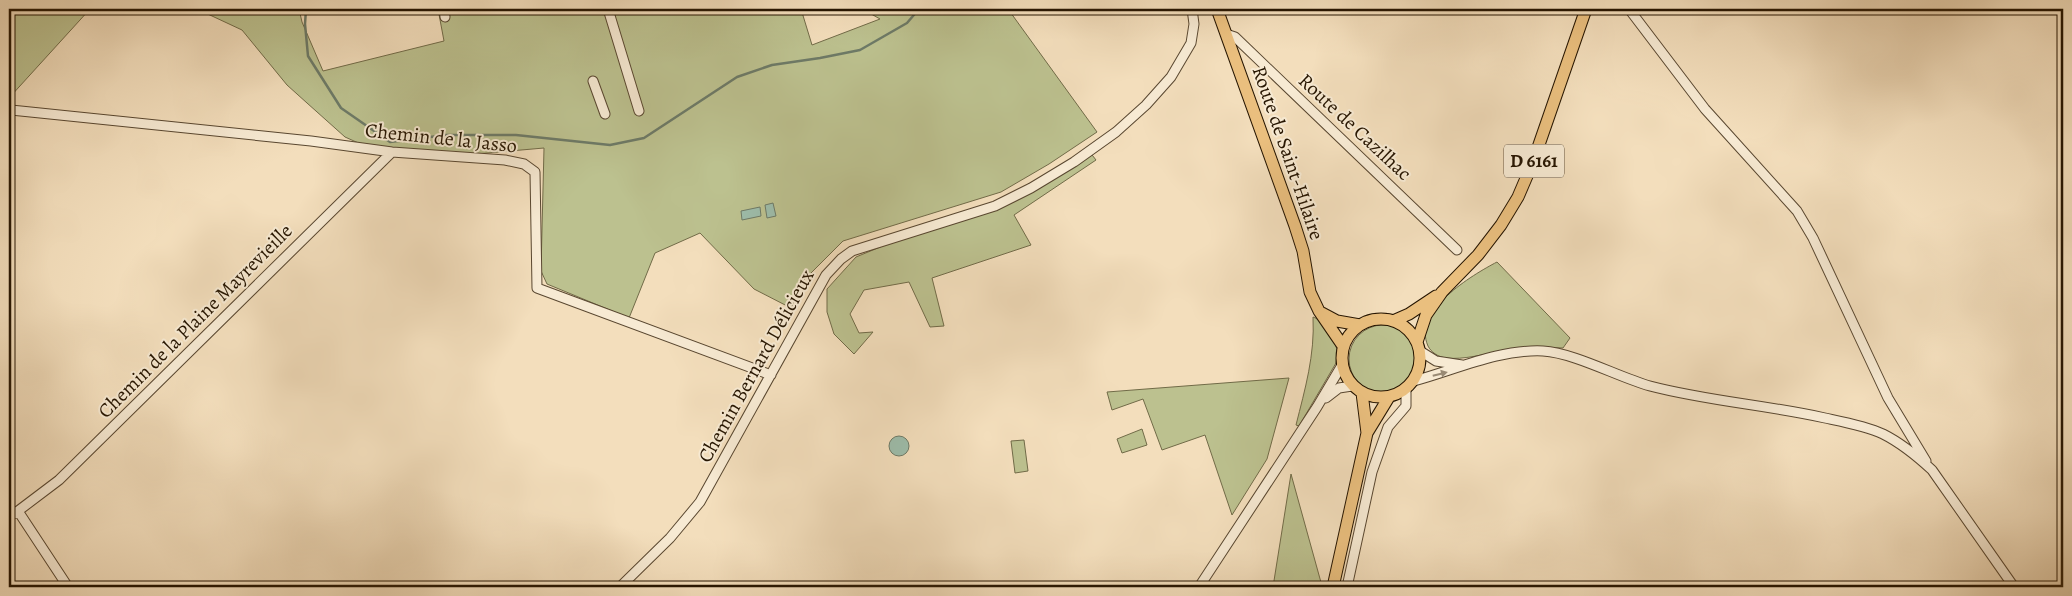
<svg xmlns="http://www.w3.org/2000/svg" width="2072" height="596" font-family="Alegreya,serif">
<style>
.green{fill:#bcc18f;stroke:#716b48}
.water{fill:#9dbdab;stroke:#6d7a67}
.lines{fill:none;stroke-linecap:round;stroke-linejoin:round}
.stream{stroke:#6d7a67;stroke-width:2.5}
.minor-casing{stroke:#594730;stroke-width:11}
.major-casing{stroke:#261501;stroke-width:13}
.minor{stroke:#f7ead3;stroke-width:9}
.major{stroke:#eabf7e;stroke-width:11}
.oneway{fill:#998a74}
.labels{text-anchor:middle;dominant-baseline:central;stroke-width:4;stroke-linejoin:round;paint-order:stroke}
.shield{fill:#f7ead3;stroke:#655540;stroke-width:1}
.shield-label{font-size:19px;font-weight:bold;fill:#261501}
.street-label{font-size:20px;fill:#261501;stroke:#f7ead3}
</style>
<rect width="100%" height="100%" fill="#f3debc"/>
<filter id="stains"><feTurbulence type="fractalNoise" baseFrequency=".004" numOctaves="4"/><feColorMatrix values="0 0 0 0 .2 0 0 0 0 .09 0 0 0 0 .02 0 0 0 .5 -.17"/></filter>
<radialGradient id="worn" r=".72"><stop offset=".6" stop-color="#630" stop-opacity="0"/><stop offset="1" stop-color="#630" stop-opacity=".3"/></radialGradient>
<!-- green -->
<path class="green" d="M9,9H90L9,98Z
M197,9H299L302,22L323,71L444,41L438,9H801L812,45L880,19L866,11L867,9H1008L1097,132L1049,164L1001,192L843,241L803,281L791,308L754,289L700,233L655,253L629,318L547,284L541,271L544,148L442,157L381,153L345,137L307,103L287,85L242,30Z
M1089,151L1096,160L1014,215L1031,245L932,278L944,326L930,327L909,282L864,290L850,314L859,333L873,332L854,354L834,334L827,312V289L856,257L926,228L995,206Z
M1497,262L1570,338L1563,348C1542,347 1523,347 1502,351C1484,354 1464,360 1446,358C1438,357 1431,352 1428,346C1412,311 1472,275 1497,262Z
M1313,317C1323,320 1336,340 1337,351C1337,355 1336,359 1336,363L1299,426L1296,425C1305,389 1315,355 1313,317Z
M1349 359a34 34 0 1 1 68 0a34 34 0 1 1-68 0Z
M1289,378L1267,459L1232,515L1205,435L1162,450L1143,399L1112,410L1107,392Z
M1142,429L1147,445L1122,453L1117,439Z
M1024,440L1028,471L1015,473L1011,441Z
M1291,474L1322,586V587H1273Z"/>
<!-- water -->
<path class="water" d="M773,203L776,216L767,218L765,205Z
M760,207L761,216L742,220L741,211Z
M889 446a10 10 0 1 1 20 0a10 10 0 1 1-20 0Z"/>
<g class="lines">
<!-- stream -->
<path class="stream" d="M306,9L305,24L308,56L341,108L390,142L446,135H516L610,145L644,138L737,77L772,65L820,58L860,50L907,23L919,9"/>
<defs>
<path id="minor" d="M444,9L445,17
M608,9L639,111
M1629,9L1705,109L1797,211L1813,238L1888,398L1926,461
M1226,34L1235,37L1457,250
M593,81L605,114
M9,114L11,110L311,141L392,152L505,160L524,164L535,172L537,288L771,375
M1420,351L1436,361L1462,365
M1414,381C1455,370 1499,349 1543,351C1575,353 1618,377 1650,386C1707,401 1767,405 1825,418C1844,422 1866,426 1883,434C1901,443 1918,457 1932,470L2014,587
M1326,398L1339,388L1352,386
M9,516L18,511
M68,587L18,511L59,480L392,152
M620,587L670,538L700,502L826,275L841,259L852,251L995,206L1031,188L1074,162L1116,132L1146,105L1171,77L1191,43L1194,24L1192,9
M1199,587L1317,407L1342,365
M1347,587L1372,472L1388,427L1406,406V389"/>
<path id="major" d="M1217,9L1295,226L1303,251L1310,292L1319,311L1343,346
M1322,313L1337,321L1360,325
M1342 358a39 39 0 1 1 78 0a39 39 0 1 1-78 0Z
M1393,321L1409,314L1436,296
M1417,342L1426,315L1442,292L1478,255L1501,225L1518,197L1533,162L1586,9
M1367,433L1389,397
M1333,587L1367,433L1362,393"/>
</defs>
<!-- minor casing -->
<use href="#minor" class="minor-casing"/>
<!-- major casing -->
<use href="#major" class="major-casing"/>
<!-- minor -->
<use href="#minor" class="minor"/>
<!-- major -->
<use href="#major" class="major"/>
</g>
<!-- one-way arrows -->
<defs><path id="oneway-solid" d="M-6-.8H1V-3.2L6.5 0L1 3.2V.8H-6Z" transform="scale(1.25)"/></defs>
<use class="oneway" href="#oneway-solid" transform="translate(1440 374) rotate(-14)"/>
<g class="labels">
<!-- shield labels -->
<rect class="shield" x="1504" y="144.5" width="60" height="33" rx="4"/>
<g class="shield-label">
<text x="1534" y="161">D 6161</text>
</g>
<!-- street labels -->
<g class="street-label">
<text transform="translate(1355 127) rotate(43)">Route de Cazilhac</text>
<text transform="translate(441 138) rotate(6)">Chemin de la Jasso</text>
<text transform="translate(1288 153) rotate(71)">Route de Saint-Hilaire</text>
<text transform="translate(195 321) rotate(-45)">Chemin de la Plaine Mayrevieille</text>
<text transform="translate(756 366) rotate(-61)">Chemin Bernard Délicieux</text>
</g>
</g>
<!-- margin -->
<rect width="2072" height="596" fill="none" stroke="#f3debc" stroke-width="30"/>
<rect x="10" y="10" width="2052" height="576" fill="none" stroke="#261501" stroke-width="2.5"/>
<rect x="15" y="15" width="2042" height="566" fill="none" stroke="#261501"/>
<rect width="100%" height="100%" filter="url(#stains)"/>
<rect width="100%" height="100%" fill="url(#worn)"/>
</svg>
